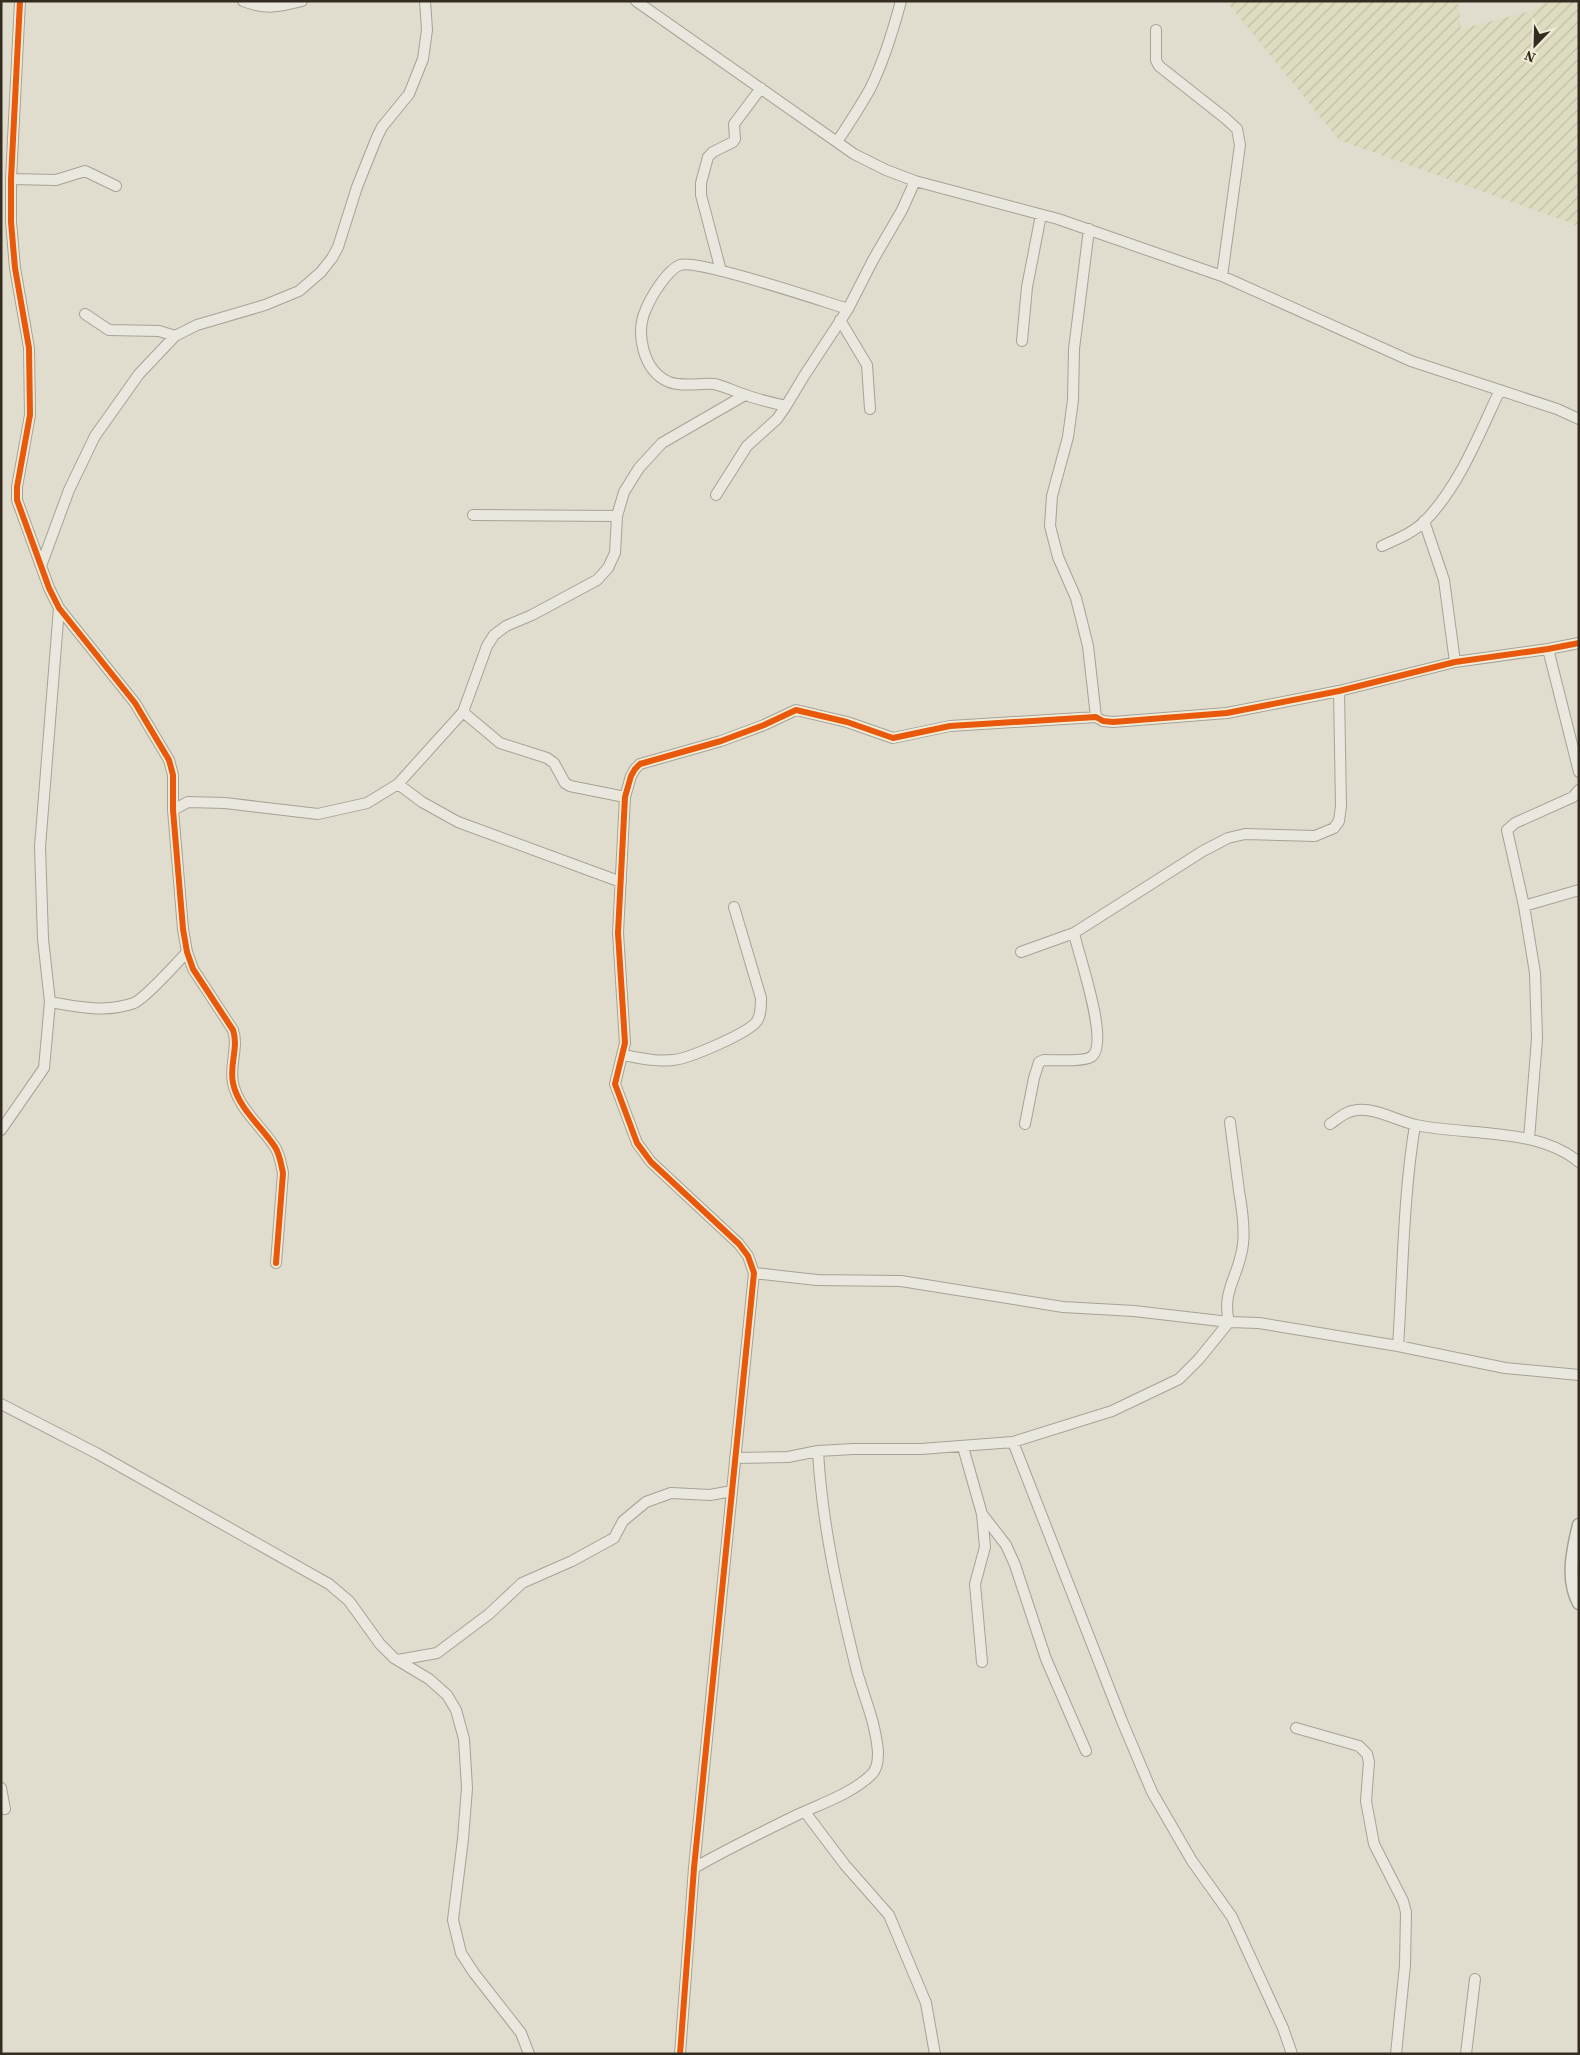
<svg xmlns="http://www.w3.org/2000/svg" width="1580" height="2055" font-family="'Source Serif 4',serif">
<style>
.farmland{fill:url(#farmland-furrows)}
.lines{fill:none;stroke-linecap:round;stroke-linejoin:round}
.minor-casing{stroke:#a6a297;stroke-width:12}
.tertiary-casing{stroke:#a6a297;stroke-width:15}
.minor{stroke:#e9e7de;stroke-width:10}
.tertiary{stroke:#e9e7de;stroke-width:12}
.cycleway-casing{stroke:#f1ecd5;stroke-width:9}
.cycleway{stroke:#e8590c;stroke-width:6}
</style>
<defs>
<pattern id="farmland-furrows" width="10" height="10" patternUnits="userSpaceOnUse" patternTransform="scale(1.25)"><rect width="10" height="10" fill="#dedcc0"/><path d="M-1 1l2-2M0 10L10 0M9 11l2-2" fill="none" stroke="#bfbda5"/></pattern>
</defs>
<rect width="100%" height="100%" fill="#e0ddce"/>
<!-- farmland -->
<path class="farmland" d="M1226,1H1458L1461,29L1527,12L1551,1H1579V226L1339,140Z"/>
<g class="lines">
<defs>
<path id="minor" d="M20,1L11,179V222L15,268L29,348L30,415L17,487V500L49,588L59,608L135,703L169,760L173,775V810L183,929L187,952L193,969L233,1030C239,1047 229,1065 233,1083C238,1108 262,1127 275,1147C280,1155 281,1164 283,1173L276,1263
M243,1C266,10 278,7 302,1
M636,1L854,154L886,170L915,181L1058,219L1222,276L1411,361L1557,409L1579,419
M1156,30V60L1159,66L1225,118L1237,129L1240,145L1222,276
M837,142C848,125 860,107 870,89C884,61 893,31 901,1
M11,179L56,180L85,171L116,186
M1089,229L1074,349L1073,400L1068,437L1052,496L1050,526L1058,557L1076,598L1088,646L1096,717
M721,271L701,195V183L708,157L713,152L733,142L735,139L734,124L761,88
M85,314L109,330L159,331L175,336
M840,320L867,365L870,409
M1022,341L1027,287L1041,215
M786,406C773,403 759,400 746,395C735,392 725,386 714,384C700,383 681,387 669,382C643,371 635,333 646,309C651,297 667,270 680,265C698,259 822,301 848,309
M716,495L747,446L777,419L786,406L804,376L848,309L873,260L902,210L915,181
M473,515L617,516
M1424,521L1444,580L1455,662
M1382,546C1397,539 1413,533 1425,521C1460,485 1479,434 1500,390
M41,566L69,490L95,436L139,374L175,336L197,325L265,305L299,291L321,272L332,258L338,247L357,187L377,137L382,127L409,94L423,59L427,30L425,1
M1548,649L1579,772
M463,712L500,743L547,758L554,763L565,783L570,786L625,797
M398,784L422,802L458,822L621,882
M173,810L188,802L225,803L318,814L367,803L398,784L463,712L487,646L494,635L506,626L532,615L597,580L608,568L615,553L617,516L624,492L639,468L662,443L745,395
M1524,906L1579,890
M1021,952L1074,933L1203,851L1228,838L1245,834L1315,836L1334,828L1339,821L1341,806L1339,691
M50,1002C77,1007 107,1013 134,1003C144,999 178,962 187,952
M623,1055C640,1058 656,1062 673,1060C688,1059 749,1033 757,1021C761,1015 761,1006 761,998L734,907
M1025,1124L1034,1078L1039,1062L1044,1060C1055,1060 1082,1062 1091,1057C1111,1045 1078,954 1074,933
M1330,1124C1339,1118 1346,1111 1357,1110C1377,1108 1397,1121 1416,1125C1468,1136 1536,1127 1579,1162
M1,1130L44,1068L50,1002L43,939L40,847L59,608
M1529,1139L1537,1039L1535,973L1524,906L1507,830L1515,823L1573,797L1579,790
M754,1273L817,1280L901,1281L1063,1307L1134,1311L1229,1322L1259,1323L1398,1346L1505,1368L1579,1375
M1398,1346C1403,1272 1403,1198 1415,1125
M1,1404L98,1454L329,1584L349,1601L380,1644L394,1658L429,1679L447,1695L456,1710L464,1739L467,1788L463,1839L453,1920L461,1953L474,1973L521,2033L529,2054
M1013,1442L1122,1721L1152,1792L1192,1861L1232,1917L1283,2028L1292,2054
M963,1447L982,1514L985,1547L975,1584L982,1662
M735,1458L788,1457L818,1451L853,1449H921L1013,1442L1112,1411L1179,1379L1199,1359L1229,1322C1221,1291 1240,1274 1243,1244C1245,1227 1242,1208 1239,1191C1236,1168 1233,1145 1230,1122
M982,1514L1006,1545L1015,1565L1046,1659L1086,1751
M398,1660L437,1653L489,1614L522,1583L572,1561L614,1538L623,1521L646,1502L671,1493L710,1495L732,1491
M1296,1728L1359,1746L1367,1754L1369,1762L1366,1801L1374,1844L1403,1901L1406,1912L1405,1965L1396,2054
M1,1788L5,1809
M805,1812L845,1865L889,1915L926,2003L935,2054
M694,1868C729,1848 764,1831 799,1814C823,1803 853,1793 872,1774C883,1762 876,1737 873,1723C868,1705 862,1689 857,1672C839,1599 822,1526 818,1451
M680,2054L694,1868L754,1273L748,1256L739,1244L651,1162L637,1143L615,1084L625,1043L618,933L625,797L631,776L635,769L640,764L721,741L764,725L796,710L847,722L893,738L950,726L1096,717L1103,721L1113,722L1227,713L1339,691L1455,662L1548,649L1579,643
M1466,2054L1475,1979"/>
<path id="tertiary" d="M1579,1525C1573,1549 1566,1580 1579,1603"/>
</defs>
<!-- minor casing -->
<use href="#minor" class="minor-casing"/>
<!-- tertiary casing -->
<use href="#tertiary" class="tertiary-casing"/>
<!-- minor -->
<use href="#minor" class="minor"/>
<!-- tertiary -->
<use href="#tertiary" class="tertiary"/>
<defs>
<path id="cycleway" d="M20,1L11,179V222L15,268L29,348L30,415L17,487V500L49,588L59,608L135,703L169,760L173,775V810L183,929L187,952L193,969L233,1030C239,1047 229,1065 233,1083C238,1108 262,1127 275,1147C280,1155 281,1164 283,1173L276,1263
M680,2054L694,1868L754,1273L748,1256L739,1244L651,1162L637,1143L615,1084L625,1043L618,933L625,797L631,776L635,769L640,764L721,741L764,725L796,710L847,722L893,738L950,726L1096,717L1103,721L1113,722L1227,713L1339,691L1455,662L1548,649L1579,643"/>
</defs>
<!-- cycleway casing -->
<use href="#cycleway" class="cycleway-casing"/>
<!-- cycleway -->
<use href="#cycleway" class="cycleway"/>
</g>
<!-- border -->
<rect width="1580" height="2055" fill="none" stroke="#342c20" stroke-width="5"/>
<!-- north arrow -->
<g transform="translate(1535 45) rotate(203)" stroke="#f1ecd5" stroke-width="4" paint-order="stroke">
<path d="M0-4L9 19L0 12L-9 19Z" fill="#342c20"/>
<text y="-8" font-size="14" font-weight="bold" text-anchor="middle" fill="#342c20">N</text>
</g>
</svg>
